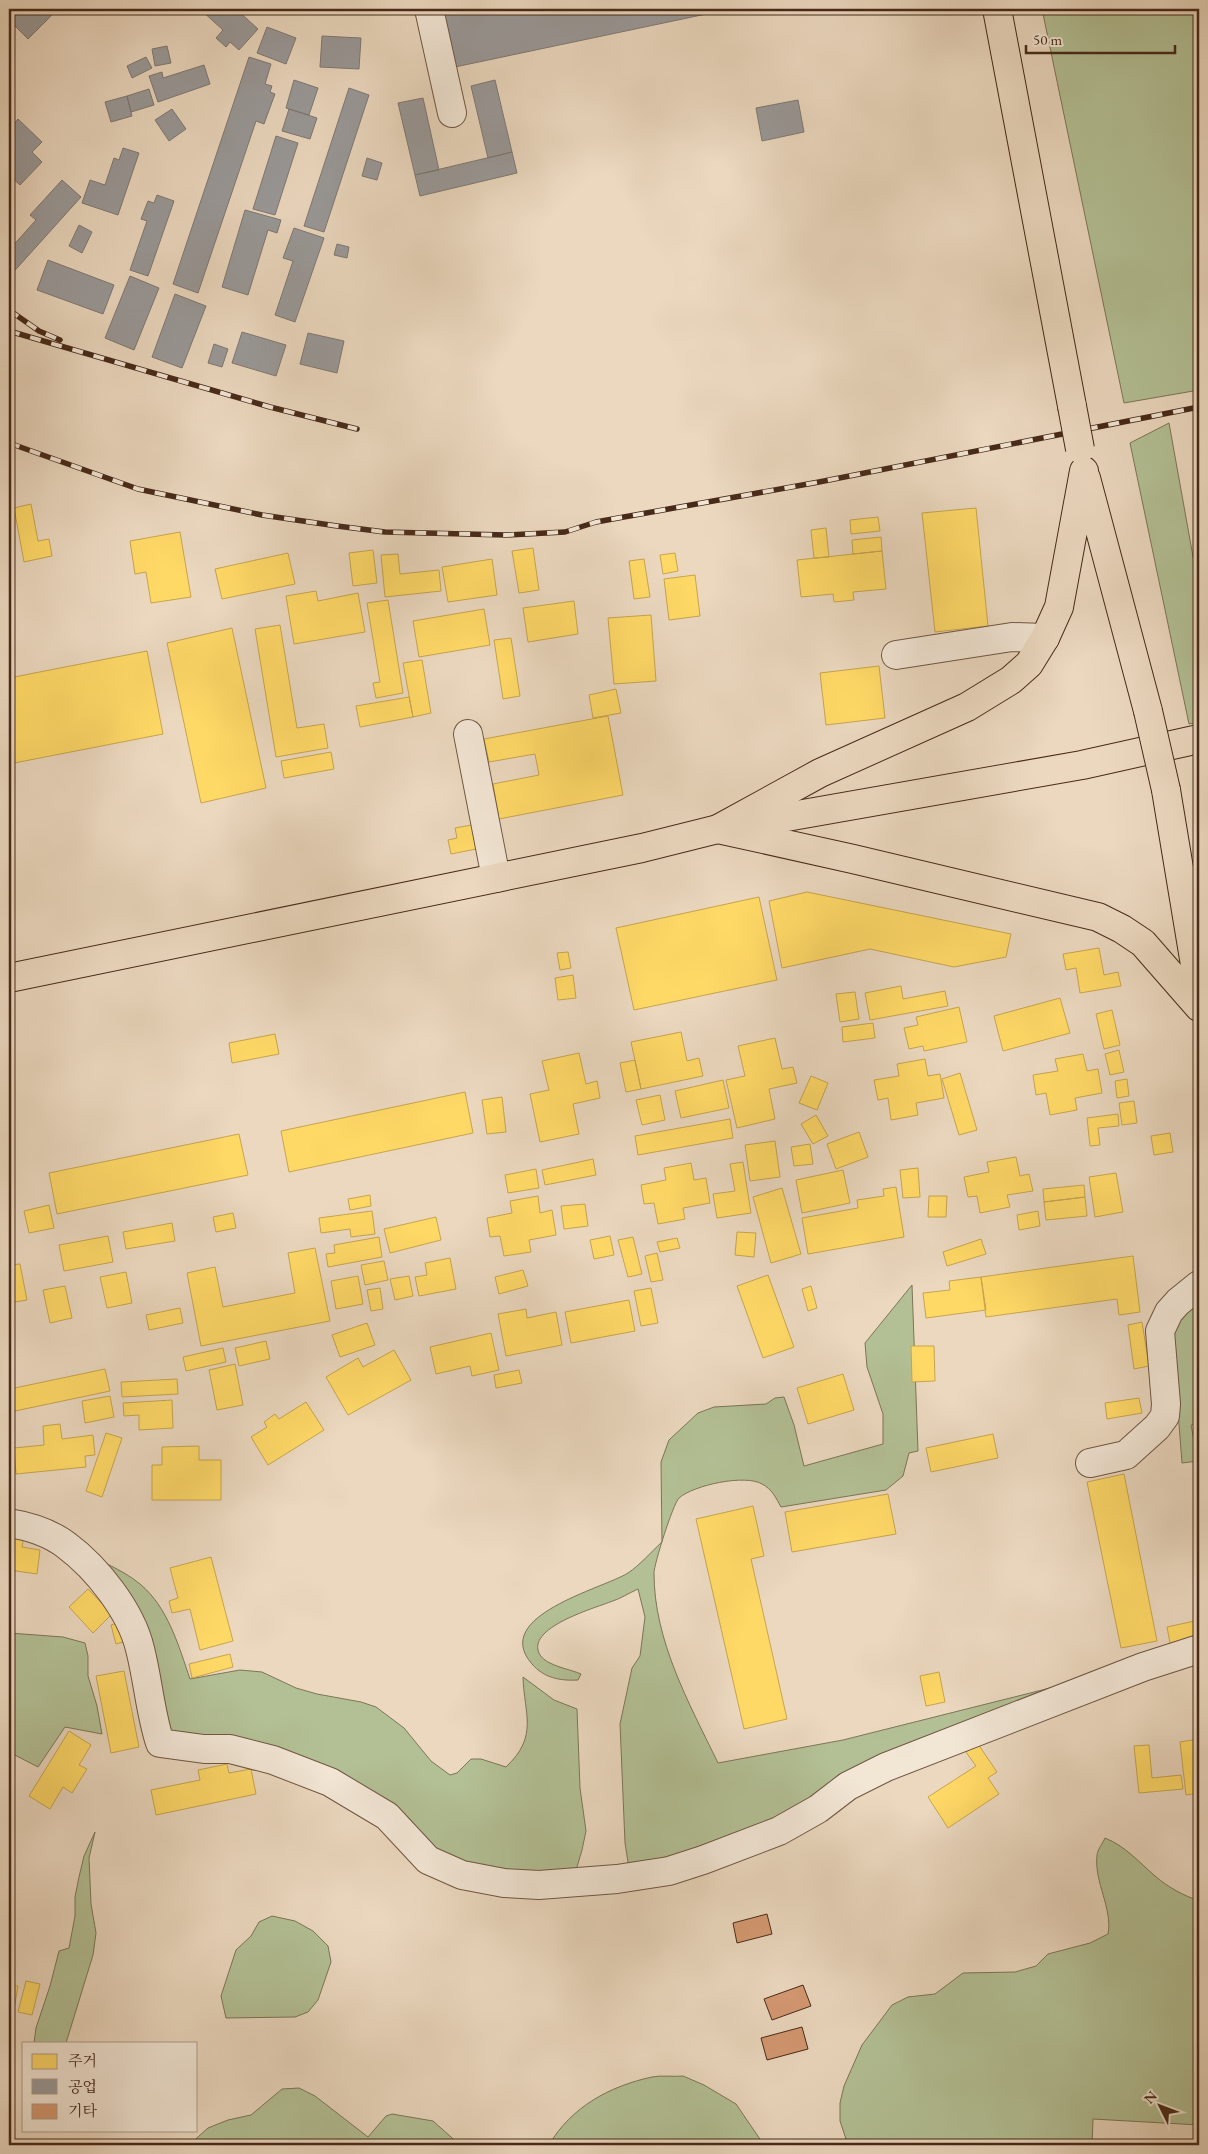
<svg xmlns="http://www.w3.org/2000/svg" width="1208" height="2154" font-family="'EB Garamond','Noto Serif KR',serif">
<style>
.green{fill:#b3c095;stroke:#7d7557}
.homes{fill:#ffd966;stroke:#c8a44f}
.industry{fill:#999;stroke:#807873}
.building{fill:#d59972;stroke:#472a19}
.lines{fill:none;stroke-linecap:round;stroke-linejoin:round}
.minor-casing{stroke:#705642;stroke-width:30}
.major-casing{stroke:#472a19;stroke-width:30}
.highway-casing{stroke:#472a19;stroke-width:30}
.minor{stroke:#f2e6d5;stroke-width:28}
.major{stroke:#ebd8bf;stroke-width:28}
.highway{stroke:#ebd8bf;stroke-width:28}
.rail-casing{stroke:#472a19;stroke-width:5.5}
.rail{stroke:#f2e6d5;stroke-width:4;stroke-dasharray:11;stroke-linecap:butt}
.highway-bridge-casing{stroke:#472a19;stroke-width:30;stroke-linecap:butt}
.highway-bridge{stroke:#ebd8bf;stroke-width:28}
</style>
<rect width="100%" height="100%" fill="#ebd8bf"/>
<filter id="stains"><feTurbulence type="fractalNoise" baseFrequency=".004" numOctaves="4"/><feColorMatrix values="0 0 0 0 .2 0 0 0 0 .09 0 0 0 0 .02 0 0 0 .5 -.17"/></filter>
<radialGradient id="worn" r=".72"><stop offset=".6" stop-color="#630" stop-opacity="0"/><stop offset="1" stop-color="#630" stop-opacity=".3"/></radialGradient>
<!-- green -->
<path class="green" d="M1042,9H1199V390L1124,403Z
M1169,423L1199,590V722L1189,724L1130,443Z
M912,1285L918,1451L909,1453L903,1476L886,1490L781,1507C776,1498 772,1489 762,1484C745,1474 694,1485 679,1498C673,1504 654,1564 654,1573C654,1641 689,1703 718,1763L843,1740L1094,1677L758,1832L629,1868L625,1843L620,1724L632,1668L640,1656L645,1617L638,1589C629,1593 620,1599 610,1602C595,1608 524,1628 540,1655C547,1666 570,1669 581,1674L578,1680C560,1681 544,1678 532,1664C490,1616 602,1589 628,1573C640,1565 651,1552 662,1542L661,1462L669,1440L698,1413L714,1407L766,1404L775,1398L784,1397L794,1425L804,1466L883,1444V1414L867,1367L865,1343Z
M1199,1305V1423L1191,1425L1198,1461L1182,1463L1172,1334L1182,1314Z
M76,1549C97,1560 122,1569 140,1584C168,1607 179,1647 190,1679L240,1670L262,1672L296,1688L317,1694L361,1702L376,1707L404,1728L431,1761L450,1775L457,1773L471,1759H481L506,1767C539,1736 524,1714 523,1677L554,1700L577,1709L580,1788L586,1831L582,1850L574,1877L456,1866L398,1820L167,1730L155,1691Z
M9,1633L63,1637L85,1643L88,1656V1676L97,1706L102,1734L65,1727L38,1767L9,1752Z
M95,1832L89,1858L91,1904L96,1933L93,1955L66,2043H34L36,2028L50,1986L59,1951L69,1948L75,1916V1897L79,1877L84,1856Z
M1105,1838C1125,1846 1139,1862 1155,1876C1169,1888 1183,1895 1199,1901V2125L1093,2119L1092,2145H848L840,2121V2103L844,2086L862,2045L892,2005L908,1997L935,1994L963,1973L1015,1972L1036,1966L1048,1954L1090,1943L1108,1934C1113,1909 1094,1882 1097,1856C1097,1850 1103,1843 1105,1838Z
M272,1916L295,1921L313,1931L328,1946L331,1962L318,2000L308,2012L295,2017L226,2018L221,1996L236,1950L251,1936L259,1922Z
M683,2076L704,2085L736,2104L764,2145H549C571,2107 610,2086 652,2077C661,2075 673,2077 683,2076Z
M299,2088L315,2096L368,2137L386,2116L392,2114L433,2121L460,2145H189L208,2128L228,2120L251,2115L282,2089Z"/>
<!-- homes -->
<path class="homes" d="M31,504L38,541L49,539L52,556L24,562L14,508Z
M976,508L988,626L935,632L922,513Z
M878,517L880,531L851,534L850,520Z
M826,528L829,557L814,558L811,530Z
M180,532L191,597L151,603L146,572L135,574L130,541Z
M881,537L882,551L853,554L852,540Z
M533,548L539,590L519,593L512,551Z
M373,550L377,583L353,586L349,553Z
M882,551L886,589L853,592L854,600L834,602L833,594L801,597L797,560Z
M288,553L295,584L222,599L215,569Z
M675,553L678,571L663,574L660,555Z
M398,554L400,574L439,570L441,591L385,597L381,555Z
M492,559L497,595L448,602L442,567Z
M644,559L650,597L634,599L629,561Z
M695,575L700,616L669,620L664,579Z
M316,591L318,601L358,593L365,632L294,644L286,596Z
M388,600L403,693L376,698L373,683L380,682L367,603Z
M574,601L578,634L528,642L523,608Z
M484,609L490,645L419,657L413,621Z
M651,615L656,681L614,684L608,618Z
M280,625L297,728L324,724L328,748L276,757L255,629Z
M232,628L266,788L201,803L167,643Z
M511,638L520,696L503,699L494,640Z
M147,651L163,734L9,764V678Z
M422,660L431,713L413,717L403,663Z
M879,666L885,718L826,725L820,673Z
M616,689L621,713L593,718L589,695Z
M409,697L413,717L360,727L356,706Z
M608,716L623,795L499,819L493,784L539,775L535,754L489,762L484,739Z
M331,752L334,769L284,778L281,761Z
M472,825L476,849L451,854L448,840L457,838L455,828Z
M807,892L1011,934L1006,957L954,967L870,949L782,968L769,901Z
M759,897L777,980L634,1010L616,928Z
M1099,948L1104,975L1118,972L1121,986L1080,993L1076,968L1066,970L1063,954Z
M568,952L571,968L560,970L557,953Z
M573,975L576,998L558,1000L555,978Z
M901,986L903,999L945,991L948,1006L870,1020L865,993Z
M855,992L859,1019L840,1022L836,994Z
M1060,998L1070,1033L1003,1051L994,1016Z
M959,1007L967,1042L924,1051L923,1046L909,1049L904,1028L918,1025L916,1017Z
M1112,1010L1120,1045L1104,1049L1096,1014Z
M873,1023L875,1038L843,1042L842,1027Z
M681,1032L687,1061L699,1058L703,1076L641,1089L631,1042Z
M275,1034L279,1054L232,1063L229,1043Z
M775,1038L782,1069L793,1067L797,1083L769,1089L775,1119L737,1128L726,1080L745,1076L738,1046Z
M1119,1050L1124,1072L1110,1075L1105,1054Z
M579,1053L586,1084L597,1081L600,1098L573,1104L579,1134L540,1142L530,1094L549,1090L542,1061Z
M1083,1054L1087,1071L1098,1069L1102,1093L1075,1098L1077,1110L1050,1115L1046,1093L1036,1095L1033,1075L1058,1071L1055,1059Z
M925,1059L928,1076L940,1074L944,1098L916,1103L918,1115L891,1120L888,1098L878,1100L874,1080L899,1076L897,1064Z
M635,1060L641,1089L626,1092L620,1063Z
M960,1073L977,1130L959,1135L942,1079Z
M811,1076L828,1083L817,1110L799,1103Z
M1127,1079L1129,1096L1117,1098L1115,1081Z
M723,1080L729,1108L681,1118L675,1091Z
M465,1092L473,1133L289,1172L281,1131Z
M660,1095L665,1120L642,1125L636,1100Z
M502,1097L506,1132L487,1134L482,1100Z
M1134,1101L1137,1123L1122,1125L1119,1103Z
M1118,1114L1119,1126L1098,1128L1100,1145L1090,1146L1087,1118Z
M816,1115L828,1136L813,1144L801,1124Z
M730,1119L733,1138L638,1155L635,1136Z
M859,1132L868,1157L836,1169L827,1144Z
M1170,1133L1173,1152L1154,1155L1151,1136Z
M239,1134L248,1175L57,1214L49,1173Z
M775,1141L780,1177L750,1181L745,1145Z
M810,1144L813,1164L794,1166L791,1147Z
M1016,1157L1020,1176L1029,1174L1033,1191L1007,1195L1010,1207L980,1213L977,1196L968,1197L964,1177L989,1172L987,1162Z
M593,1159L596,1175L545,1185L542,1170Z
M743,1162L751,1213L717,1218L713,1194L735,1191L730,1164Z
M691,1163L694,1180L706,1178L710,1203L683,1208L685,1219L658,1224L654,1203L644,1204L641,1185L666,1180L664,1168Z
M918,1168L920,1197L903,1198L900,1170Z
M536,1169L539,1188L508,1193L505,1175Z
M843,1170L850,1203L802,1213L796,1180Z
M1116,1173L1123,1212L1095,1217L1089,1177Z
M1084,1185L1085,1197L1044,1202L1043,1189Z
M896,1187L904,1237L808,1254L802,1218L858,1208L857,1200L884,1196L883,1189Z
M782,1188L801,1254L771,1263L753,1197Z
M370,1195L371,1206L350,1210L348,1199Z
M538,1196L540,1213L552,1210L556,1235L529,1240L531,1252L504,1256L500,1236L490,1237L487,1218L512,1213L510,1201Z
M929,1196H947L946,1217H928Z
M1085,1197L1087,1216L1046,1220L1044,1202Z
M585,1204L588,1226L564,1229L561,1206Z
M49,1205L54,1228L29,1233L24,1211Z
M372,1211L375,1234L351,1237L350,1229L321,1233L319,1218Z
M1038,1211L1040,1226L1019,1230L1017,1215Z
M233,1213L236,1228L216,1232L213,1217Z
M436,1217L441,1240L390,1253L384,1229Z
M172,1223L175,1241L126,1249L123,1232Z
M737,1232L756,1233L754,1257L735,1255Z
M108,1236L113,1262L64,1271L59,1245Z
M610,1236L614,1255L594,1259L590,1240Z
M379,1237L382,1257L328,1267L326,1254L335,1253L334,1245Z
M633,1237L642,1274L628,1277L618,1240Z
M677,1238L680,1248L660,1252L657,1242Z
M981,1239L986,1254L947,1266L943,1252Z
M315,1248L330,1321L201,1346L187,1273L215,1267L223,1307L295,1293L288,1253Z
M657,1253L663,1280L651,1282L645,1256Z
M9,1254L11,1265L20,1264L27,1300L9,1303Z
M1133,1256L1140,1312L1119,1315L1117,1299L986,1317L981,1277Z
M450,1258L456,1289L419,1296L415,1277L427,1275L425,1263Z
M384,1261L388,1280L365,1285L361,1265Z
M523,1270L528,1286L499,1294L495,1277Z
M126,1272L132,1303L107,1308L100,1277Z
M768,1275L794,1347L763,1358L737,1286Z
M358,1276L363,1304L336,1309L331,1281Z
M409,1276L413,1296L395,1300L390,1279Z
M981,1277L986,1310L926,1318L923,1293L950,1290L949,1281Z
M65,1286L72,1318L50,1323L43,1290Z
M811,1286L817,1308L808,1311L802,1289Z
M380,1288L383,1309L371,1311L367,1290Z
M651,1288L658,1323L641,1326L634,1291Z
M629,1300L635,1331L571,1343L565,1312Z
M180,1308L183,1323L149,1330L146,1315Z
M526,1309L527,1318L556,1312L562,1345L506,1356L498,1314Z
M1142,1322L1149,1366L1134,1369L1128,1325Z
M367,1323L375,1345L340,1357L332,1335Z
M491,1333L499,1370L472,1376L470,1366L436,1374L430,1347Z
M266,1341L270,1359L239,1366L235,1348Z
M911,1346H934L935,1381L912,1382Z
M223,1348L226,1362L186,1371L183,1357Z
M394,1350L411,1380L348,1415L326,1377L358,1358L363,1367Z
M235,1364L243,1405L217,1410L209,1370Z
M105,1369L110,1391L15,1411L10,1389Z
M519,1370L522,1383L496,1388L494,1375Z
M843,1374L854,1410L808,1424L797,1388Z
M177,1379L178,1394L122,1397L121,1382Z
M110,1396L114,1417L85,1423L82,1401Z
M1139,1398L1142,1413L1107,1419L1105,1403Z
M172,1400L173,1428L139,1430V1415L124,1416L123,1403Z
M306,1402L324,1430L268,1465L251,1437L267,1427L264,1422L275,1414L279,1419Z
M60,1424L62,1439L93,1435L95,1455L85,1456L86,1467L16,1474L14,1448L44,1445L43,1426Z
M106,1433L122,1438L102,1497L86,1491Z
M993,1434L998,1458L931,1472L926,1448Z
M199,1446V1460H221V1500H152V1465H162V1447Z
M1124,1474L1157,1641L1121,1648L1087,1482Z
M888,1494L896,1534L792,1552L785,1512Z
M753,1506L764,1556L751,1559L787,1719L744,1729L696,1519Z
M12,1534L24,1536L22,1547L40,1550L37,1574L9,1570V1546H10Z
M211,1557L233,1641L200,1650L190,1609L172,1613L169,1601L178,1598L170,1568Z
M88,1589L112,1614L93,1633L69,1607Z
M1199,1620V1643L1171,1648L1167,1627Z
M122,1622L127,1641L116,1644L111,1625Z
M230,1654L233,1667L192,1678L189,1664Z
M124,1671L139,1747L111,1753L96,1676Z
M939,1672L945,1702L926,1706L920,1676Z
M69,1731L91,1745L79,1765L87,1769L72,1793L63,1787L50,1809L29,1796Z
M1199,1739V1793L1186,1795L1180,1742Z
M978,1744L997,1772L988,1778L999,1794L948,1828L928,1797L976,1766L966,1752Z
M1149,1745L1152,1778L1181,1775L1183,1789L1139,1793L1134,1746Z
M227,1764L229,1773L251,1769L256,1794L156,1815L151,1790L200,1780L198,1770Z
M26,1981L40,1984L32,2015L18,2012Z
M9,1985L18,1986L14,2009L9,2008Z"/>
<!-- industry -->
<path class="industry" d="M9,9H58L28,39L9,20Z
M204,9H236L258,29L239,50L230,42L226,47L216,38L223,30L202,11Z
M295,9H308L299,15Z
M443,9H730L455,67Z
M267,27L296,38L286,64L257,53Z
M322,36L361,38L359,69L320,67Z
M167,46L171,63L155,66L152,49Z
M146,57L152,68L132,78L127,66Z
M249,57L271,64L265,84L272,86L270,92L275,94L264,124L256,121L198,293L173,284Z
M204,65L210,84L158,102L149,76L162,72L163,78Z
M294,80L318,88L309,115L286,108Z
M495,80L512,152L488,158L471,86Z
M349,88L369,95L324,232L304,226Z
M149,89L154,105L131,112L127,96Z
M127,96L132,116L111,122L105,102Z
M423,98L439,170L415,175L398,103Z
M798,100L804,132L762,141L756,108Z
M172,109L186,129L169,141L155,120Z
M289,109L317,118L310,139L282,131Z
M18,119L42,142L32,152L42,162L20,185L10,176L9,177V129Z
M276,136L298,143L275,215L253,209Z
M123,148L139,153L118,215L82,203L90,180L105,185L114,158L119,160Z
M512,152L517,173L420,196L415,175Z
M367,158L382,163L377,180L362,176Z
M62,180L81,197L9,277V250L36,220L30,215Z
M157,195L174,201L148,276L130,270L147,221L141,219L148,201L154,203Z
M245,210L281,220L277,233L268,230L248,295L222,287Z
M79,225L92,232L82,253L69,246Z
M294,228L324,238L295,322L275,315L293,261L283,258Z
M337,244L349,247L347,258L334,255Z
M48,260L114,285L103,314L37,290Z
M130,276L159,288L134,350L105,338Z
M175,294L206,306L182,368L152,357Z
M242,332L286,345L276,376L232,363Z
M308,333L344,341L337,373L300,364Z
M214,344L228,349L222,367L208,363Z"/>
<!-- building -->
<path class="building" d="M767,1914L772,1934L737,1943L733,1923Z
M803,1985L811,2006L772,2020L764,1999Z
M802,2027L808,2049L767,2060L761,2038Z"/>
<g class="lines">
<defs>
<path id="minor" d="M429,9L452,113
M896,655L1012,637L1045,638
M468,734L496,878
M1090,1463L1126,1455L1157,1427L1165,1416L1166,1404L1160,1331L1169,1312L1178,1302L1199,1285
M9,1523C28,1526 50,1533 66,1545C97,1568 131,1611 140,1649C148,1680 150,1712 160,1743L204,1749H230L273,1760L330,1782L387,1816L428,1860L462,1875L504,1883L539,1885L617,1879L669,1871L703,1860L779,1831L818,1809L848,1786L886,1767L1143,1667L1199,1649"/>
<path id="major" d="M9,978L642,848L718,829L1082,765L1199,739"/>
<path id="highway" d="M997,9L1072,406
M1086,478L1148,711
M1166,790L1199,989
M718,829L820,773L967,707L1011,680L1029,664L1045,638L1059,607L1084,471
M718,829L853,859L1098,917L1122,929L1143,943L1199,1007"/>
</defs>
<!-- minor casing -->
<use href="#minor" class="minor-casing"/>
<!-- major casing -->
<use href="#major" class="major-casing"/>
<!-- highway casing -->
<use href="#highway" class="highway-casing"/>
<!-- minor -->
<use href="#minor" class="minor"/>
<!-- major -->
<use href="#major" class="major"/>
<!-- highway -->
<use href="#highway" class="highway"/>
<defs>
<path id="rail" d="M9,310L39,331L60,340
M9,331L270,407L357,429
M9,443L138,489L262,515L337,526L385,532L506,535L565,532L596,522L819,482L1199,407"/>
</defs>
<!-- rail casing -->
<use href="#rail" class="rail-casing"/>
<!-- rail -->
<use href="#rail" class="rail"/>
<defs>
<path id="highway-bridge" d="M1072,406L1080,449
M1148,711L1166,790"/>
</defs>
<!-- highway-bridge casing -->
<use href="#highway-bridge" class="highway-bridge-casing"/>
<!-- highway-bridge -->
<use href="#highway-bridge" class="highway-bridge"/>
</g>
<!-- margin -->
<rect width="1208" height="2154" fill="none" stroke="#ebd8bf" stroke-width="30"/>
<rect x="10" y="10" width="1188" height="2134" fill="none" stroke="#472a19" stroke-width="2.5"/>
<rect x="15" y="15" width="1178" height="2124" fill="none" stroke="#472a19"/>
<!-- legend -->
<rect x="22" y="2042" width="175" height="90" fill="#f2e6d5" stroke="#ae9b8a"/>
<rect x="32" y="2054" width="25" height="15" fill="#ffd966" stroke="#ae9b8a"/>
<text x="68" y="2066" font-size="15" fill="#472a19">주거</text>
<rect x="32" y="2079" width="25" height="15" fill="#999999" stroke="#ae9b8a"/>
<text x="68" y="2092" font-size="15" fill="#472a19">공업</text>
<rect x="32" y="2104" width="25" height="15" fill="#d59972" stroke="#ae9b8a"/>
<text x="68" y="2116" font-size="15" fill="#472a19">기타</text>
<!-- north arrow -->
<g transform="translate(1160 2106) rotate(312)" stroke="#f2e6d5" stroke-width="4" paint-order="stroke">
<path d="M0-4L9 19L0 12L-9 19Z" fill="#472a19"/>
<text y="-8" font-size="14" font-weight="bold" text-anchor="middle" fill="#472a19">N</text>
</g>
<!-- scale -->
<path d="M1026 45v8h149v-8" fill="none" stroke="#472a19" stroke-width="2.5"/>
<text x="1033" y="45" font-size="15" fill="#472a19" stroke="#f2e6d5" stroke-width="4" paint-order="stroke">50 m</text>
<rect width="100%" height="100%" filter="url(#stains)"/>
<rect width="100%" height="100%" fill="url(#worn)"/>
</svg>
